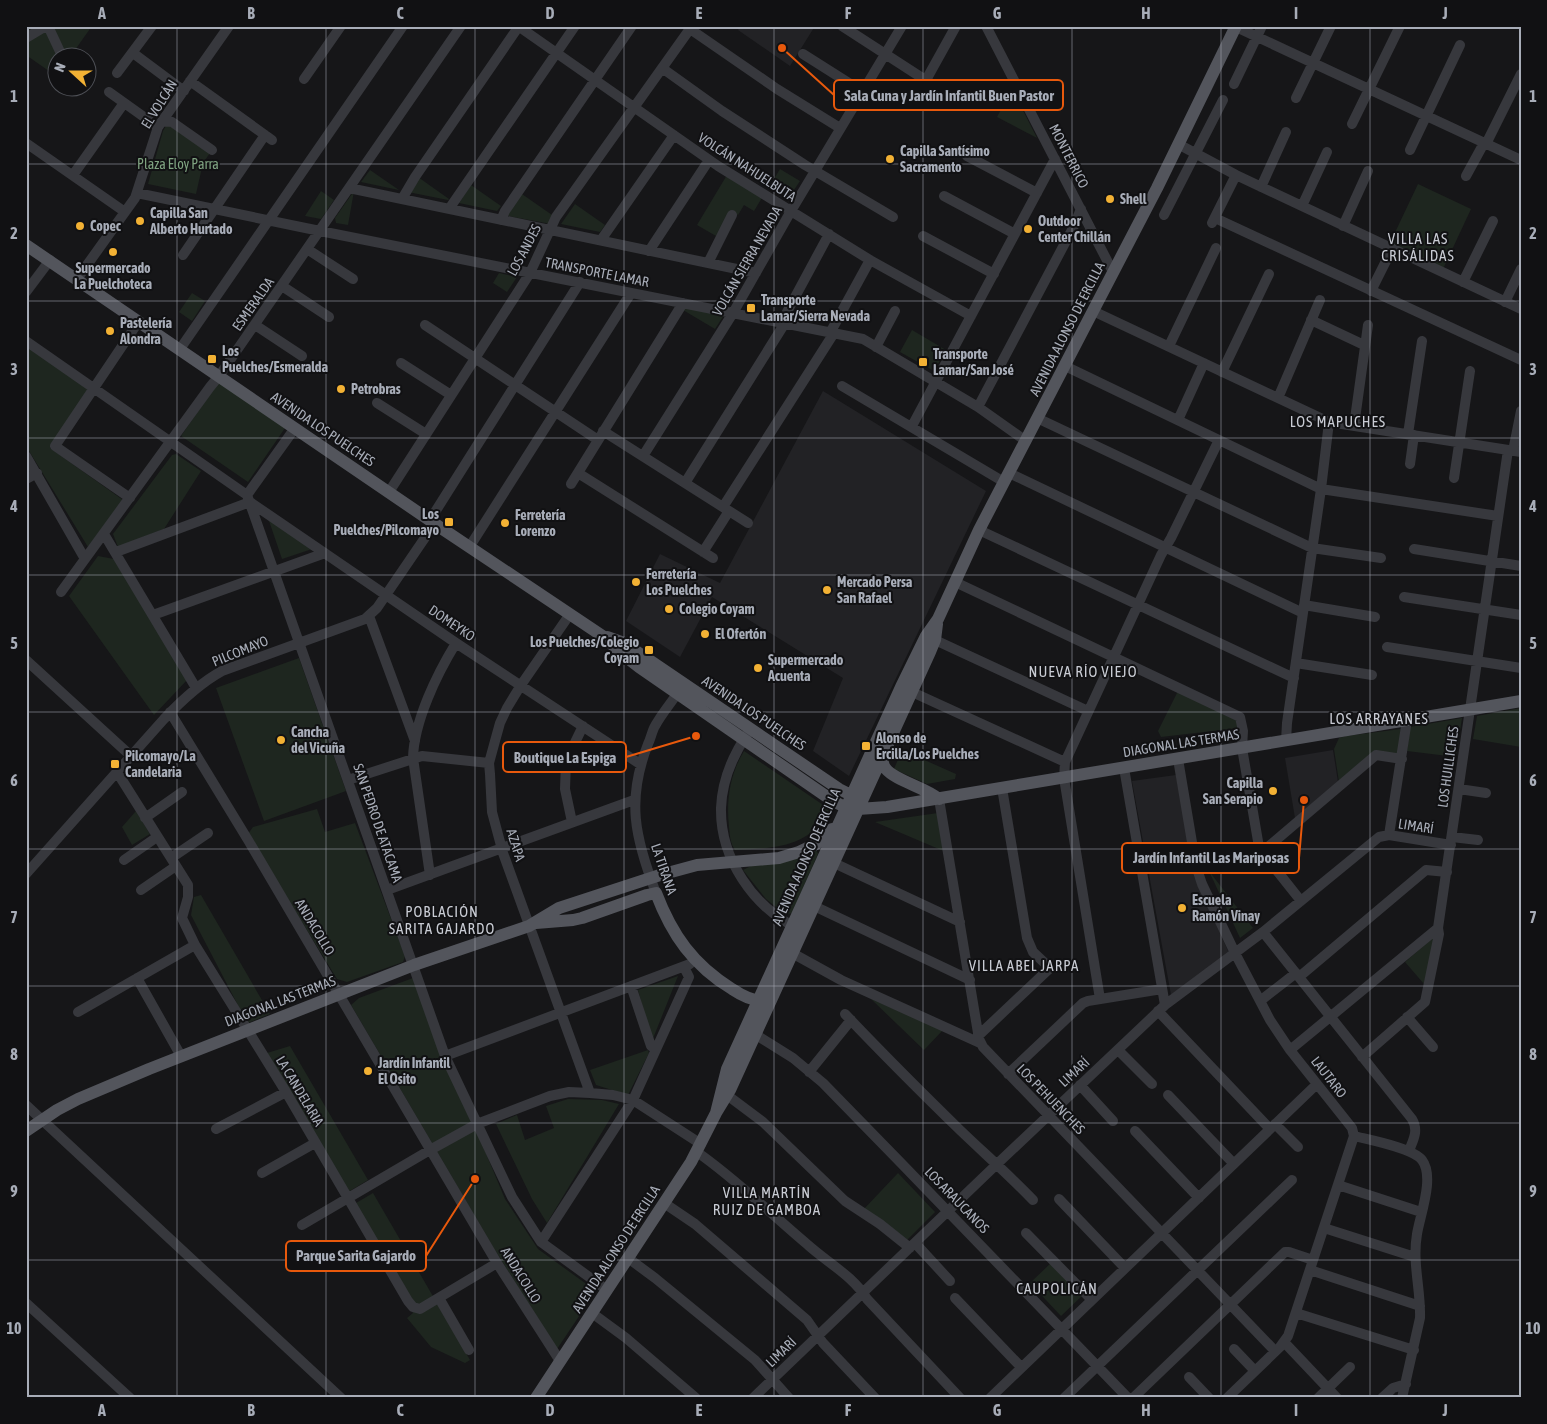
<svg xmlns="http://www.w3.org/2000/svg" width="1547" height="1424" font-family="'Asap Condensed',sans-serif">
<style>
.built{fill:#222225}
.green{fill:#1e261f}
.lines{fill:none;stroke-linecap:round;stroke-linejoin:round}
.minor{stroke:#37383d;stroke-width:10}
.major{stroke:#53555c;stroke-width:12}
.grid{fill:none;stroke:#a8adb8;stroke-width:1;stroke-opacity:0.55}
.poi-dot{fill:#f2b134;stroke:#111113;stroke-width:2}
.labels{text-anchor:middle;dominant-baseline:central;stroke-width:4;stroke-linejoin:round;paint-order:stroke}
.street-label{font-size:14px;fill:#a8adb8;stroke:#111113}
.poi-label{font-size:14px;font-weight:bold;fill:#a8adb8;stroke:#111113;text-anchor:start}
.park-label{font-size:14px;fill:#7fa381;stroke:#111113}
.neighbourhood-label{font-size:15px;letter-spacing:1px;fill:#c9ccd4;stroke:#111113}
.leader{fill:none;stroke:#e8590c;stroke-width:2}
.callout-dot{fill:#e8590c;stroke:#111113;stroke-width:2}
.callout{fill:#111113;stroke:#e8590c;stroke-width:2}
.callout-label{font-size:15px;text-anchor:middle;font-weight:bold;fill:#a8adb8}
.neatline{fill:none;stroke:#a8adb8;stroke-width:2}
.grid-label{font-size:16px;text-anchor:middle;font-weight:bold;fill:#a8adb8}
</style>
<rect width="100%" height="100%" fill="#161618"/>
<!-- built -->
<path class="built" d="M741,26H815L790,66L738,30Z
M823,391L986,491L849,776L813,751L843,678L712,597L680,657L626,621L660,554L720,583Z
M1333,750L1338,782L1295,818L1285,758Z
M1176,775L1194,876L1229,953L1171,995L1132,781Z"/>
<!-- green -->
<path class="green" d="M26,26H92L70,57L58,58L56,76L26,55Z
M1012,89L1037,138L997,117Z
M167,124L210,153L203,163L196,194L148,184L163,131Z
M780,169L800,181L790,196L771,184Z
M370,170L399,190L361,182Z
M727,175L763,196L754,211L744,205L738,215L732,211L716,236L697,225Z
M418,177L449,199L448,200L408,192Z
M1418,184L1471,209L1443,269L1390,243Z
M471,185L501,206L497,211L459,203Z
M321,191L334,200L321,219L305,216Z
M354,191L348,225L336,223L335,218Z
M519,192L555,217L551,224L503,215Z
M575,204L605,225L600,232L561,224Z
M499,273L517,277L507,292L493,283Z
M192,293L205,301L192,321L179,312Z
M685,307L724,315L715,329L683,310Z
M912,330L946,350L934,371L900,352Z
M26,344L89,389L50,448L123,500L88,547L26,446Z
M219,381L285,428L248,482L181,436Z
M176,454L201,471L164,529L118,547L113,534L172,455Z
M266,512L318,547L282,559Z
M98,556L114,559L187,680L154,715L69,596Z
M299,658L346,791L264,821L216,688Z
M1178,691L1237,719L1238,728L1161,737L1158,731Z
M1521,708V747L1473,739L1477,716Z
M1462,718L1456,757L1407,751L1410,727Z
M1401,729L1398,755L1375,752L1339,782L1334,749L1339,738L1346,736Z
M902,750L956,774L955,779L927,784L894,769Z
M744,751L832,811C805,848 777,848 735,850C730,843 730,835 729,827C726,800 730,774 744,751Z
M317,809L325,832L355,823L405,956L403,962L347,982L337,979L248,834L253,827Z
M136,811L150,834L132,845L122,827Z
M938,813L946,852L875,822Z
M816,849L818,854L792,913L786,915L766,899L743,870L753,865Z
M1209,871L1253,928L1240,938Z
M201,895L270,1014L248,1023L241,1011L191,915L194,897Z
M1435,936L1424,984L1405,962Z
M678,976L652,1041L638,990Z
M413,978L505,1199L538,1249L596,1291L557,1349L493,1247L351,1005L359,998Z
M871,999L943,1030L924,1050Z
M290,1046L368,1180L348,1192L267,1053Z
M648,1050L649,1053L628,1095L596,1085L590,1070Z
M568,1099L602,1100L619,1104L547,1223L532,1199L496,1124L517,1115L525,1140L554,1128L546,1106Z
M898,1173L935,1212L907,1240L885,1222L864,1209Z
M373,1193L470,1360L465,1363L431,1347L407,1318L413,1313L351,1206Z
M1052,1262L1083,1295L1061,1316L1030,1283Z"/>
<g class="lines">
<!-- minor -->
<path class="minor" d="M48,26L63,58
M518,26L718,166L870,260L971,316
M842,26L947,94
M986,26L1113,272
M1236,27L1521,160
M690,29L777,89L840,128
M26,38L46,26
M133,53L184,91
M803,54L863,92
M662,68L722,111L805,165L893,217
M117,73L152,26
M304,79L341,26
M926,80L956,26
M190,81L272,140
M1234,84L1262,26
M109,92L158,127
M1296,98L1331,26
M162,121L172,122L212,150
M1352,124L1400,26
M26,143L125,212
M1178,144L1236,175L1521,309
M1486,144L1521,74
M1410,150L1460,45
M967,156L1037,193
M73,175L124,103
M1466,176L1484,143
M1261,187L1286,132
M349,188L756,273
M137,193L320,231L863,339L978,407L1026,441
M944,196L1015,234
M402,199L415,177L519,26
M1302,206L1327,152
M449,209L575,26
M1164,215L1223,100
M1215,218L1521,360
M501,220L505,211L632,26
M1212,223L1236,175
M1343,226L1368,171
M923,236L994,274
M601,240L674,135
M307,249L353,279
M649,251L709,160
M183,255L265,135
M708,263L732,215
M77,279L135,198L158,127L229,26
M1463,282L1493,221
M282,286L329,317
M1371,291L1392,249
M26,292L50,260
M1505,302L1521,269
M1093,311L1329,422L1521,452
M1311,320L1364,345
M781,323L829,234
M255,325L302,356
M425,325L598,440
M830,333L870,260
M26,341L247,495
M1169,346L1216,248
M876,347L895,311
M180,349L403,26
M401,363L451,395
M1065,366L1321,489L1498,516
M1222,372L1269,274
M842,386L1004,482
M1278,398L1320,300
M377,403L426,434
M978,407L1074,226L1081,209
M1037,418L1312,548L1381,558
M1178,420L1204,363
M912,426L1055,159
M1354,426L1368,325
M603,431L748,523
M1408,434L1422,341
M1513,451L1521,411
M26,456L85,559
M643,456L733,313L791,211L902,26
M1410,464L1414,435
M578,473L713,558
M1009,473L1303,613
M1454,478L1470,371
M26,479L37,473
M685,483L785,323
M571,484L683,303
M389,492L530,273L556,217L692,26
M247,495L445,1056L512,1197L541,1242L607,1290
M247,495L295,428
M130,498L55,446L139,321
M723,507L834,333
M430,520L580,282
M979,530L1294,678
M104,534L196,688
M470,546L631,293
M1414,549L1521,566
M116,552L250,502L456,643L640,764
M703,552L729,511
M955,582L1240,717L1243,731L1242,748L1259,847L1262,852L1301,901
M61,592L210,387L219,376L461,26
M1404,597L1521,615
M1304,605L1375,617
M570,614L521,685L507,708L500,723L495,741L489,763L490,774L492,812L503,853L590,1093
M153,615L325,553
M369,616L415,741
M935,640L1088,711
M1387,647L1521,668
M26,660L131,756
M1296,663L1372,675
M912,692L1065,762
M170,712L248,840L497,1263L560,1361
M748,733C733,755 722,781 721,808C720,858 753,907 797,928
M1286,741L1287,723L1321,489L1329,422
M1178,759L1196,866L1202,884L1235,953L1270,1020L1290,1050L1352,1128L1354,1136L1288,1336L1280,1347L1227,1398
M1124,768L1165,1005
M117,772L188,885V897L182,918L195,945L286,1092L408,1301L413,1307L420,1309L497,1263
M348,780L422,756L489,763
M1459,789L1486,793
M939,799L979,1039L983,1047L1275,1351
M145,818L182,792
M572,822L565,789L566,761L583,726
M1389,835L1407,720
M1452,837L1478,840
M1262,852L1376,755L1402,759
M171,858L208,833
M124,860L157,837
M834,863L960,922
M26,874L164,719C182,700 200,683 222,671L365,619L377,608L435,523
M430,875L413,758C414,721 437,674 456,643
M141,890L176,866
M387,890L634,800
M656,893C635,838 626,800 648,744C651,738 652,731 655,726C661,715 670,704 677,694
M814,906L970,980
M1263,932L1412,1119C1419,1131 1413,1140 1409,1151
M792,953L841,980L980,1043
M1299,977L1426,870L1447,872
M137,978L181,1056
M631,986L651,1046L656,1049
M1100,999L1064,778L1065,762L1161,555L1171,538L1219,440
M1260,1001L1296,973
M1158,1011L1270,1129
M78,1012L195,945
M845,1014C883,1054 922,1093 961,1131C985,1154 1010,1176 1033,1200
M1407,1017L1433,1047
M756,1035L793,1058L823,1083L901,1163L1128,1398
M979,1035L1050,968L1033,952L1027,938L1002,788
M1118,1050L1152,1084
M1290,1050L1438,928L1508,450
M445,1056L690,964
M1362,1057L1425,1002L1439,934L1438,928
M809,1072L851,1020
M1008,1074L1083,1003L1088,1001L1162,989
M1080,1085L1113,1121
M727,1095L763,1122L845,1201L880,1224L910,1248
M1168,1095L1234,1164
M26,1105L341,1398
M1275,1124L1298,1147
M216,1129L286,1092
M1135,1131L1199,1198
M1354,1136C1370,1140 1413,1148 1422,1160C1435,1177 1420,1215 1417,1234C1412,1263 1421,1290 1420,1318L1402,1398
M697,1152C737,1180 771,1214 808,1245C828,1263 853,1276 867,1299L960,1398
M262,1173L315,1143
M1338,1185L1421,1212
M1059,1199L1125,1268
M664,1203L695,1224L807,1320L823,1343L875,1398
M302,1225L430,1150L477,1124L550,1096L569,1092L590,1093L613,1095L633,1100L701,1144
M1324,1228L1415,1257
M1026,1233L1092,1300
M541,1242L633,1100L689,977L684,967
M915,1243L950,1281
M628,1258L655,1278L755,1360L789,1398
M1310,1270L1420,1306
M439,1298L469,1350
M955,1298L1021,1367
M26,1303L130,1398
M592,1313L626,1338L696,1398
M1296,1313L1414,1350
M1284,1342L1337,1398
M1234,1349L1255,1371
M1189,1377L1209,1398
M753,1398L997,1164L1165,1005L1263,932L1379,837L1389,835L1451,845
M990,1398L1317,1084
M1064,1398L1292,1180
M1133,1398L1285,1252H1289L1313,1260
M1318,1398L1350,1367
M1382,1398L1393,1388L1406,1384"/>
<!-- major -->
<path class="major" d="M26,245L444,530L604,637L621,653L639,667L833,801L845,807L858,809L887,807L1521,701
M607,637L624,643L839,789L857,798
M882,758C883,763 883,766 886,769C896,781 925,787 939,799
M536,923L573,920L582,918L647,895L656,893C672,935 693,965 732,989C741,995 753,1002 764,1000
M716,1113L727,1069L901,687L926,636L938,619L979,530L1157,188L1236,26
M26,1131L57,1110L78,1099L149,1069L414,965L529,926L559,908L660,875L697,865L779,858L799,852L816,844L832,829
M536,1398L691,1162L716,1113L730,1090L930,652L935,640L937,624"/>
</g>
<!-- grid -->
<path class="grid" d="M177,26V1398M326,26V1398M475,26V1398M624,26V1398M774,26V1398M923,26V1398M1072,26V1398M1221,26V1398M1370,26V1398M26,164H1521M26,301H1521M26,438H1521M26,575H1521M26,712H1521M26,849H1521M26,986H1521M26,1123H1521M26,1260H1521"/>
<!-- markers -->
<g class="poi-dot">
<circle cx="890" cy="159" r="5"/>
<circle cx="1110" cy="199" r="5"/>
<circle cx="140" cy="221" r="5"/>
<circle cx="80" cy="226" r="5"/>
<circle cx="1028" cy="229" r="5"/>
<circle cx="113" cy="252" r="5"/>
<rect x="746" y="303" width="10" height="10" rx="2.5"/>
<circle cx="110" cy="331" r="5"/>
<rect x="207" y="354" width="10" height="10" rx="2.5"/>
<rect x="918" y="357" width="10" height="10" rx="2.5"/>
<circle cx="341" cy="389" r="5"/>
<rect x="444" y="517" width="10" height="10" rx="2.5"/>
<circle cx="505" cy="523" r="5"/>
<circle cx="636" cy="582" r="5"/>
<circle cx="827" cy="590" r="5"/>
<circle cx="669" cy="609" r="5"/>
<circle cx="705" cy="634" r="5"/>
<rect x="644" y="645" width="10" height="10" rx="2.5"/>
<circle cx="758" cy="668" r="5"/>
<circle cx="281" cy="740" r="5"/>
<rect x="861" y="741" width="10" height="10" rx="2.5"/>
<rect x="110" y="759" width="10" height="10" rx="2.5"/>
<circle cx="1273" cy="791" r="5"/>
<circle cx="1182" cy="908" r="5"/>
<circle cx="368" cy="1071" r="5"/>
</g>
<g class="labels">
<!-- street labels -->
<g class="street-label">
<text transform="translate(159 104) rotate(-58)">EL VOLCÁN</text>
<text transform="translate(1069 156) rotate(63)">MONTERRICO</text>
<text transform="translate(747 167) rotate(33)">VOLCÁN NAHUELBUTA</text>
<text transform="translate(524 250) rotate(-62)">LOS ANDES</text>
<text transform="translate(747 261) rotate(-60)">VOLCÁN SIERRA NEVADA</text>
<text transform="translate(597 272) rotate(11)">TRANSPORTE LAMAR</text>
<text transform="translate(253 304) rotate(-55)">ESMERALDA</text>
<text transform="translate(1067 329) rotate(-63)">AVENIDA ALONSO DE ERCILLA</text>
<text transform="translate(323 429) rotate(34)">AVENIDA LOS PUELCHES</text>
<text transform="translate(452 623) rotate(34)">DOMEYKO</text>
<text transform="translate(240 651) rotate(-22)">PILCOMAYO</text>
<text transform="translate(754 713) rotate(34)">AVENIDA LOS PUELCHES</text>
<text transform="translate(1181 743) rotate(-9)">DIAGONAL LAS TERMAS</text>
<text transform="translate(1448 767) rotate(-82)">LOS HUILLICHES</text>
<text transform="translate(378 823) rotate(71)">SAN PEDRO DE ATACAMA</text>
<text transform="translate(1416 826) rotate(9)">LIMARÍ</text>
<text transform="translate(516 845) rotate(73)">AZAPA</text>
<text transform="translate(806 857) rotate(-66)">AVENIDA ALONSO DE ERCILLA</text>
<text transform="translate(664 869) rotate(71)">LA TIRANA</text>
<text transform="translate(315 927) rotate(59)">ANDACOLLO</text>
<text transform="translate(280 1001) rotate(-21)">DIAGONAL LAS TERMAS</text>
<text transform="translate(1074 1072) rotate(-43)">LIMARÍ</text>
<text transform="translate(1329 1077) rotate(52)">LAUTARO</text>
<text transform="translate(300 1091) rotate(59)">LA CANDELARIA</text>
<text transform="translate(1051 1099) rotate(46)">LOS PEHUENCHES</text>
<text transform="translate(957 1200) rotate(46)">LOS ARAUCANOS</text>
<text transform="translate(616 1249) rotate(-57)">AVENIDA ALONSO DE ERCILLA</text>
<text transform="translate(521 1275) rotate(58)">ANDACOLLO</text>
<text transform="translate(781 1352) rotate(-44)">LIMARÍ</text>
</g>
<!-- poi labels -->
<g class="poi-label">
<text x="900" y="151">Capilla Santísimo<tspan x="900" dy="16">Sacramento</tspan></text>
<text x="1120" y="199">Shell</text>
<text x="150" y="213">Capilla San<tspan x="150" dy="16">Alberto Hurtado</tspan></text>
<text x="1038" y="221">Outdoor<tspan x="1038" dy="16">Center Chillán</tspan></text>
<text x="90" y="226">Copec</text>
<text x="113" y="268" text-anchor="middle">Supermercado<tspan x="113" dy="16">La Puelchoteca</tspan></text>
<text x="761" y="300">Transporte<tspan x="761" dy="16">Lamar/Sierra Nevada</tspan></text>
<text x="120" y="323">Pastelería<tspan x="120" dy="16">Alondra</tspan></text>
<text x="222" y="351">Los<tspan x="222" dy="16">Puelches/Esmeralda</tspan></text>
<text x="933" y="354">Transporte<tspan x="933" dy="16">Lamar/San José</tspan></text>
<text x="351" y="389">Petrobras</text>
<text x="439" y="514" text-anchor="end">Los<tspan x="439" dy="16">Puelches/Pilcomayo</tspan></text>
<text x="515" y="515">Ferretería<tspan x="515" dy="16">Lorenzo</tspan></text>
<text x="646" y="574">Ferretería<tspan x="646" dy="16">Los Puelches</tspan></text>
<text x="837" y="582">Mercado Persa<tspan x="837" dy="16">San Rafael</tspan></text>
<text x="679" y="609">Colegio Coyam</text>
<text x="715" y="634">El Ofertón</text>
<text x="639" y="642" text-anchor="end">Los Puelches/Colegio<tspan x="639" dy="16">Coyam</tspan></text>
<text x="768" y="660">Supermercado<tspan x="768" dy="16">Acuenta</tspan></text>
<text x="291" y="732">Cancha<tspan x="291" dy="16">del Vicuña</tspan></text>
<text x="876" y="738">Alonso de<tspan x="876" dy="16">Ercilla/Los Puelches</tspan></text>
<text x="125" y="756">Pilcomayo/La<tspan x="125" dy="16">Candelaria</tspan></text>
<text x="1263" y="783" text-anchor="end">Capilla<tspan x="1263" dy="16">San Serapio</tspan></text>
<text x="1192" y="900">Escuela<tspan x="1192" dy="16">Ramón Vinay</tspan></text>
<text x="378" y="1063">Jardín Infantil<tspan x="378" dy="16">El Osito</tspan></text>
</g>
<!-- park labels -->
<g class="park-label">
<text x="178" y="164">Plaza Eloy Parra</text>
</g>
<!-- neighbourhood labels -->
<g class="neighbourhood-label">
<text x="1418" y="238">VILLA LAS<tspan x="1418" dy="17">CRISÁLIDAS</tspan></text>
<text x="1338" y="421">LOS MAPUCHES</text>
<text x="1083" y="671">NUEVA RÍO VIEJO</text>
<text x="1379" y="718">LOS ARRAYANES</text>
<text x="442" y="911">POBLACIÓN<tspan x="442" dy="17">SARITA GAJARDO</tspan></text>
<text x="1024" y="965">VILLA ABEL JARPA</text>
<text x="767" y="1192">VILLA MARTÍN<tspan x="767" dy="17">RUIZ DE GAMBOA</tspan></text>
<text x="1057" y="1288">CAUPOLICÁN</text>
</g>
</g>
<!-- callouts -->
<path class="leader" d="M782 48L834 95M696 736L626 757M1304 800L1299 858M475 1179L426 1256"/>
<g class="callout-dot">
<circle cx="782" cy="48" r="5"/>
<circle cx="696" cy="736" r="5"/>
<circle cx="1304" cy="800" r="5"/>
<circle cx="475" cy="1179" r="5"/>
</g>
<g class="callout">
<rect x="834" y="80" width="229" height="30" rx="5"/>
<rect x="503" y="742" width="123" height="30" rx="5"/>
<rect x="1122" y="843" width="177" height="30" rx="5"/>
<rect x="286" y="1241" width="140" height="30" rx="5"/>
</g>
<g class="callout-label">
<text x="949" y="101">Sala Cuna y Jardín Infantil Buen Pastor</text>
<text x="565" y="763">Boutique La Espiga</text>
<text x="1211" y="863">Jardín Infantil Las Mariposas</text>
<text x="356" y="1261">Parque Sarita Gajardo</text>
</g>
<!-- border -->
<rect width="1547" height="1424" fill="none" stroke="#111113" stroke-width="55"/>
<!-- north arrow -->
<g transform="translate(72 72) rotate(291)"><circle r="24" fill="#111113" stroke="#4d4f55"/>
<path d="M0-4L9 19L0 12L-9 19Z" fill="#f2b134"/>
<text y="-8" font-size="14" font-weight="bold" text-anchor="middle" fill="#a8adb8">N</text>
</g>
<rect x="28" y="28" width="1492" height="1368" class="neatline"/>
<g class="grid-label">
<text x="102" y="19">A</text>
<text x="251" y="19">B</text>
<text x="400" y="19">C</text>
<text x="550" y="19">D</text>
<text x="699" y="19">E</text>
<text x="848" y="19">F</text>
<text x="997" y="19">G</text>
<text x="1146" y="19">H</text>
<text x="1296" y="19">I</text>
<text x="1445" y="19">J</text>
<text x="14" y="102">1</text>
<text x="1533" y="102">1</text>
<text x="14" y="239">2</text>
<text x="1533" y="239">2</text>
<text x="14" y="375">3</text>
<text x="1533" y="375">3</text>
<text x="14" y="512">4</text>
<text x="1533" y="512">4</text>
<text x="14" y="649">5</text>
<text x="1533" y="649">5</text>
<text x="14" y="786">6</text>
<text x="1533" y="786">6</text>
<text x="14" y="923">7</text>
<text x="1533" y="923">7</text>
<text x="14" y="1060">8</text>
<text x="1533" y="1060">8</text>
<text x="14" y="1197">9</text>
<text x="1533" y="1197">9</text>
<text x="14" y="1334">10</text>
<text x="1533" y="1334">10</text>
<text x="102" y="1416">A</text>
<text x="251" y="1416">B</text>
<text x="400" y="1416">C</text>
<text x="550" y="1416">D</text>
<text x="699" y="1416">E</text>
<text x="848" y="1416">F</text>
<text x="997" y="1416">G</text>
<text x="1146" y="1416">H</text>
<text x="1296" y="1416">I</text>
<text x="1445" y="1416">J</text>
</g>
</svg>
